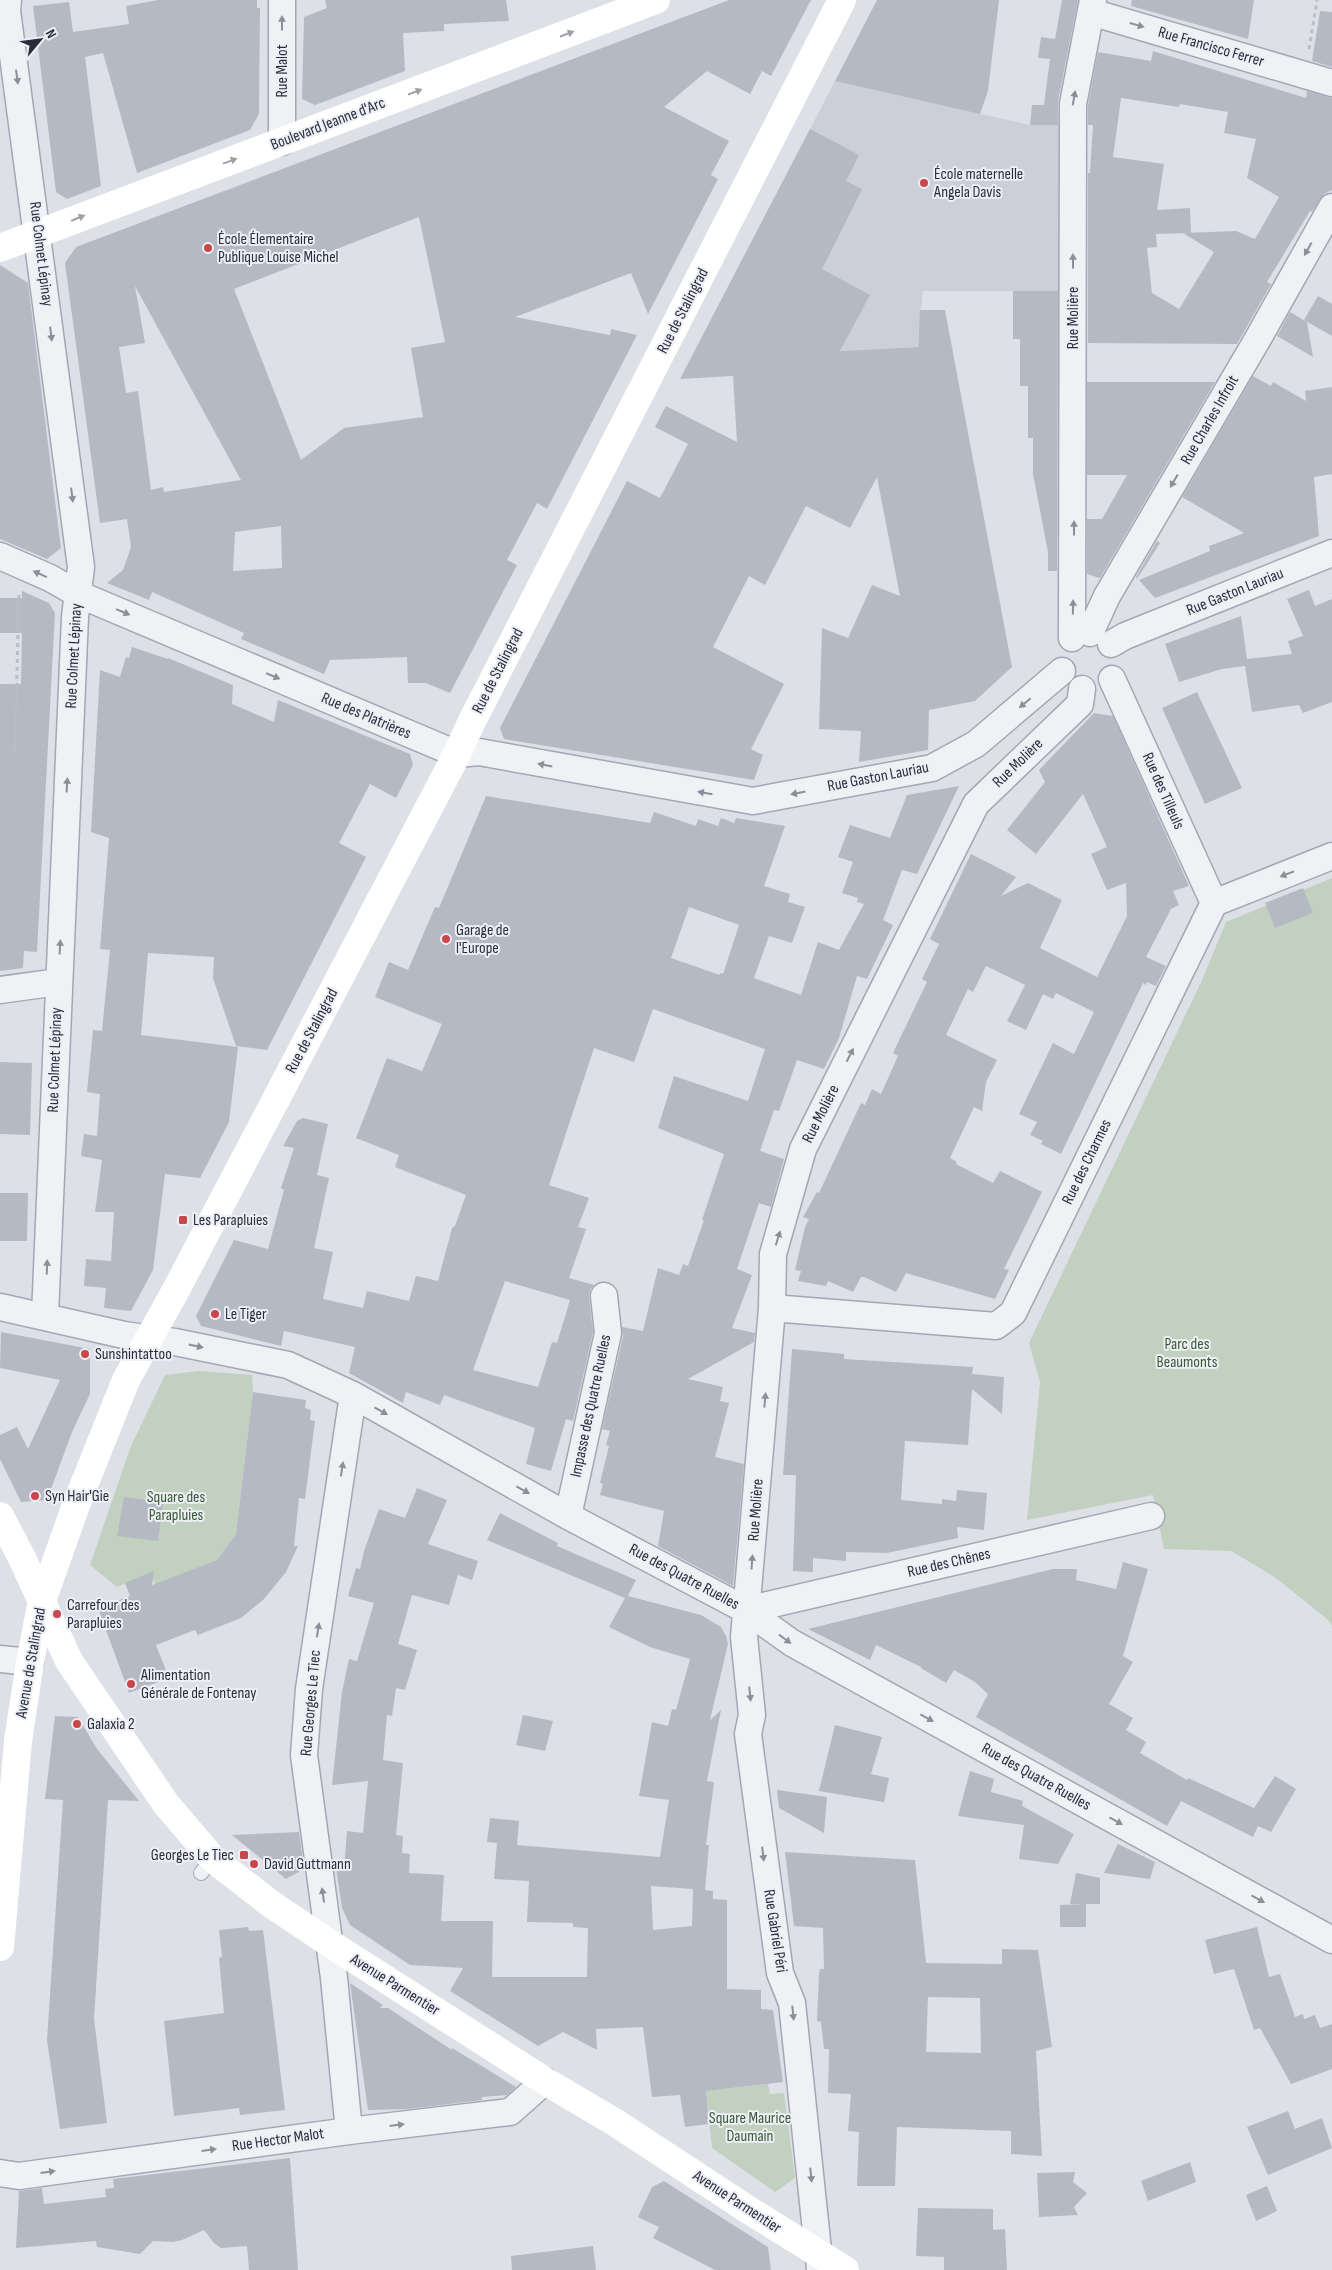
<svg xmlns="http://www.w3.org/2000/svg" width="1332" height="2270" font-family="'Sofia Sans Condensed',sans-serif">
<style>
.built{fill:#cccfd9}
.green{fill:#c2d0bf}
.building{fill:#b5b9c3;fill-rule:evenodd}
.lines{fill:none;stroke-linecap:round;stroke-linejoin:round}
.lane-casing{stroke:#a4a7b1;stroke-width:16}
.street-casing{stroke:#a4a7b1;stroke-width:29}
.path{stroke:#bcbec5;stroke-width:3;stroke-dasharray:4 4;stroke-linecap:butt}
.lane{stroke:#f0f1f5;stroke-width:14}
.street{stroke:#f0f1f5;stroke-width:26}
.secondary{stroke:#fff;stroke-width:28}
.oneway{fill:#8c8f99}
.oneway2{fill:#9ea0a8}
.poi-dot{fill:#c9464c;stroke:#edeff5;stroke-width:2}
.labels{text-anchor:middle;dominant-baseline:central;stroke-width:4;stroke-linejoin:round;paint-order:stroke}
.street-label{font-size:16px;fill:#282d3d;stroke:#edeff5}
.poi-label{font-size:16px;fill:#282d3d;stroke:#edeff5;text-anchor:start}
.park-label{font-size:16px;fill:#385835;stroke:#edeff5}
</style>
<rect width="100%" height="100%" fill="#dee0e7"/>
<!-- built -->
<path class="built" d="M835,81L1030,125H1064L1065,291H923L917,347L691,358Z"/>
<!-- green -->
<path class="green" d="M1332,878V1626L1327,1619L1276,1578L1231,1551L1164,1549L1153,1495L1027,1520L1040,1382L1029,1343L1202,980L1226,922Z
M199,1371L252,1375L253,1392L236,1534L217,1560L155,1584L150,1573L117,1587L90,1565L131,1446L165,1375Z
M768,2084L770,2094L784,2093L795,2178L775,2192L712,2148L706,2091Z"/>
<!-- building -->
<path class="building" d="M158,0H257V8H260L259,114L250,130L137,173L103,53L85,57L101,186L67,199L56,192L33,6L69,2L73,32L129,24L126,6Z
M325,0H506L509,21L444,24V31L403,33L405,71L315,105L302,99L304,17L327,8Z
M729,0H811L771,76L762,71L750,94L707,71L664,107L729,141L711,175L718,179L648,314L631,273L515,317L610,335L611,329L637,335L547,509L537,503L507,560L517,565L450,693L426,683H408L407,657L330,660L324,674L241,639L244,633L152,592L149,600L107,583L123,570L131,547L127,519L100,523L65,263L76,247ZM419,217L445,342L411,348L423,417L344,428L301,460L234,289ZM135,286L218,438L241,480L164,492L163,487L151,490L138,391L126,393L119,347L145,343ZM281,526L282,568L233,571L235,532Z
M877,0H999L988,91L980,114L835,81Z
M1062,0H1078L1058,101V125H1030L1032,105H1044L1050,59L1038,58L1041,37L1055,39Z
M1132,0H1254L1248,39L1131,6Z
M1320,11L1332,12V67L1312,61Z
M1153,51L1306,98L1307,91L1332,98V190L1324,194L1312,212L1310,211L1267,282L1271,284L1237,344L1088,343V173H1090L1093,125H1088V105L1098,52L1151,61ZM1121,98L1179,107L1180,104L1228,112L1224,133L1256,139L1247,178L1279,197L1255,239L1236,231L1183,233L1214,252L1179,309L1152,293L1147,248L1157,247L1156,234L1191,233L1190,208L1157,210L1164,164L1113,157Z
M810,129L859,155L846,181L862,189L822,269L870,295L840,351L918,347L920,310H945L1012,667L975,701L929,710L928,750L859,762L861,731L819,729L822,628L848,638L872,585L900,596L877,477L850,528L806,506L765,585L749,576L713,647L784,684L751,749L763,755L754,780L504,739L500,728L627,481L660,498L688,444L655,427L666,406L737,442L733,376L680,379Z
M0,265L28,283L61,548L47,559L0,539Z
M1013,291H1058L1057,571H1048V552L1033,474V438H1028V386H1020V339H1013Z
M1318,296L1332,304V336L1304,320Z
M1290,312L1307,322L1313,357L1277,336Z
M1253,376L1271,386L1273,382L1306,401L1305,391L1332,387V474L1314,477L1319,536L1155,598L1139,580L1210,551L1209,546L1244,533L1182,497Z
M1087,382H1215L1100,578L1087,574V519H1102L1127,475H1087Z
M1157,541L1160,543L1137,579L1136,577Z
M1309,590L1315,606L1332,599V702L1303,713L1299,705L1252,712L1245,666L1222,669L1179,682L1165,644L1241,616L1247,659L1292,654L1288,641L1303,636L1287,599Z
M22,591L49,603L55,613L37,952L24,951L23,968L0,971V684H21L22,633H0V598H22Z
M132,647L168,659V658L233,685L232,704L274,722L278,700L410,754L413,765L396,798L370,784L339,843L366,857L267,1050L236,1046L213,978L214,957L148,953L141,1035L238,1047L229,1122L200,1178L165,1174L153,1270L131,1311L104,1308L106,1288L84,1286L86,1259L111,1261L114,1212H95L102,1160L81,1156L84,1134L97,1136L100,1094L87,1092L93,1030L102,1031L110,950L100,949L109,838L91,832L100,670L120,677L126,657L129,658Z
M1197,692L1242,788L1205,804L1162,708Z
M1094,713L1113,716L1189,886L1173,891L1179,905L1171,909L1146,957L1166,966L1156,986L1147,982L1146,985L1143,983L1061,1154L1041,1144L1043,1141L1030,1135L1037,1122L1019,1114L1053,1043L1074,1054L1094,1012L1056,993L1053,999L1043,994L1026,1030L1007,1021L1025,985L986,966L973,992L968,989L946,1035L997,1060L986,1082L982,1111L974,1107L950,1158L957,1162L956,1164L993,1183L1000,1171L1042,1192L1004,1269L1009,1270L995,1299L906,1273L896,1292L864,1277H861L853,1292L828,1281L826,1286L798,1281L801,1271L795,1270L805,1227L809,1219L803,1217L817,1192L819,1193L861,1103L865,1105L872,1089L881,1094L898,1056L893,1053L927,982L922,979L939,944L930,939L971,854L1016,877L1001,896L1028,883L1062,900L1040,948L1097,977L1127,916L1126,883L1107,890L1091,854L1107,847L1083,794L1036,854L1007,830L1045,782L1039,770Z
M959,786L917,874L902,870L883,920L893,925L867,979L857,976L839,1038L824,1069L797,1060L779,1111L774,1110L760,1151L784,1159L771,1207L759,1203L737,1269L752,1275L732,1328L755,1333L754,1342L688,1379L723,1387L720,1401L729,1403L715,1457L744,1464L733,1586L658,1546L664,1511L600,1495L603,1484L600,1483L609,1446L606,1445L610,1431L602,1429L623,1336L622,1327L643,1331L658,1268L679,1275L683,1264L688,1266L704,1220H702L724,1154L658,1128L674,1076L748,1101L765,1049L653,1009L634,1062L594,1048L549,1185L589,1198L578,1227L586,1229L569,1278L594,1285L590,1290L589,1297L593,1332L573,1421L566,1419L551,1471L526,1464L535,1428L444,1395L440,1405L406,1392L403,1403L349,1373L355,1347L284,1331L281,1346L201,1326L196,1316L234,1240L268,1249L284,1190L281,1188L294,1148L283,1146L297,1121L303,1118L328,1124L317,1175L329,1178L314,1248L333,1252L323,1299L363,1308L367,1291L409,1301L416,1276L438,1281L452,1228L455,1226L466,1195L395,1167L399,1155L356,1138L387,1058L422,1071L442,1024L375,997L389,962L408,970L435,907L439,908L486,796L650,823L654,812L696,826L698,819L718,826L721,818L734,823L736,818L785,826L764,886L790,894L788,902L805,907L792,943L769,936L754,978L801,995L818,942L839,950L864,904L857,902L858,898L842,893L853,862L838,857L850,825L890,838L907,795ZM689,907L739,925L723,974L720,973V975L671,958ZM505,1281L570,1300L557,1343L552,1342L538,1387L473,1370Z
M1303,888L1313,913L1275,928L1265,903Z
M0,1062L32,1063L30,1135L0,1134Z
M0,1193H28L27,1241H0Z
M1,1332L90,1349V1394L72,1432L47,1500L21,1502L0,1459V1435L17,1427L28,1449L60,1380L0,1368Z
M792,1349L844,1354V1359L973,1367L972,1374L1004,1377L1002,1414L972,1389L968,1445L905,1441L901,1500L942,1504V1499L956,1501L957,1490L987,1493L984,1530L957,1527L958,1538L887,1553L846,1552V1561L813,1558V1572L793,1571L796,1475H783Z
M253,1392L306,1400L305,1408L311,1410L310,1420L315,1421L305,1499L299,1498L294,1546H298L286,1572L264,1599L241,1618L198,1635L195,1630L156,1645L169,1678L129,1693L98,1608L130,1596L125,1583L154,1571L152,1585L217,1560L236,1534Z
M417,1488L447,1500L428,1544L478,1561L472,1580L458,1575L449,1605L412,1595L398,1644L417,1650L405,1690L396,1688L392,1716L387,1715L383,1760L403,1763L396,1835L403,1836L402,1853L410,1854L409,1873L444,1875L441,1921H493L492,1977H587L588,1928L573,1927V1923L527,1922L529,1881L494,1879L497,1843L487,1842L490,1818L519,1821L517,1845L660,1857L669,1800L639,1796L652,1722L668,1726L672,1709L676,1710L690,1659L650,1647L609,1627L625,1598L487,1540L500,1513L558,1543L557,1546L636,1580L628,1596L701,1615L721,1627L726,1636L728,1644L710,1720L721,1710L707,1781L714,1782L706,1845H709L705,1890L713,1891V1899L727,1900V1989L761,1990V2009L773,2010L783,2082L706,2091L709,2124L685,2127L680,2095L652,2097L643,2027L596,2029L597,2050L563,2032L538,2046L450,1991L463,1968L410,1965L350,1925L342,1908L336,1868H344L347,1831L363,1833L368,1781L332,1785L342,1692L349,1659L357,1661L374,1603L348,1596L356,1568L360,1569L364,1551L379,1509L405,1518ZM651,1886L693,1889L692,1926L653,1930Z
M124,1497L163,1502L158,1541L117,1536Z
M1123,1562L1148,1569L1123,1656L1133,1662L1109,1704L1133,1718L1126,1730L1146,1742L1140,1753L1187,1780L1188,1778L1254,1808L1275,1776L1296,1789L1271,1832L1258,1826L1253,1837L1181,1801L1167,1826L976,1717L988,1694L975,1682L954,1670L946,1683L921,1668V1667L876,1645L870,1660L808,1629L1053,1569H1077L1076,1580L1116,1589Z
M523,1715L553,1721L545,1751L516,1745Z
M55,1716L78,1717L97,1749L139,1801L108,1800L94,2019L107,2123L60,2129L47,2040L63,1800L45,1799Z
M835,1725L882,1737L871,1774L889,1778L884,1802L819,1791Z
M970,1771L994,1779L991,1792L1023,1801L1022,1806L1074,1834L1058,1864L1019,1859L1024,1825L958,1816Z
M777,1790L827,1797L824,1833L779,1808Z
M299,1832L304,1869L286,1879L232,1835Z
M1118,1844L1155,1862L1150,1879L1104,1873Z
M785,1852L915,1860L926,1963L1002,1964V1949L1038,1950L1052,2047L1036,2051L1042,2156L1011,2154V2131L897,2127L895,2186H857L859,2132L848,2131L851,2094L828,2093L829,2049H824L821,2022L817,2021L819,1974L820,1969H824L823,1928L794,1926ZM928,1997L980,1998L981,2053L926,2052Z
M1076,1873L1100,1878V1904H1070Z
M1086,1904V1927H1060V1905Z
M248,1927L249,1931L263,1930L285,2110L240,2115L239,2108L174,2116L164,2021L224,2013L219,1958L222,1957L219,1930Z
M1257,1927L1269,1977L1280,1974L1295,2017L1303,2014L1304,2019L1315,2015L1320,2028L1332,2024V2069L1291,2084L1260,2028L1254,2030L1234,1969L1214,1974L1205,1940Z
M350,1983L383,2005L380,2008H388L452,2050V2048L516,2087L507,2095L482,2097V2100L408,2109L368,2110Z
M1288,2111L1295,2129L1322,2118L1332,2148L1268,2175L1247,2127Z
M290,2158L298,2270H249L247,2246L221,2248L214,2243L204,2230L182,2240L173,2242L153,2241L140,2254L97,2247L96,2241L16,2248L19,2191L42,2188L44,2204L106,2197L105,2189L114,2188L113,2179Z
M1190,2162L1196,2182L1148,2201L1141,2181Z
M1075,2172L1073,2182L1087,2193L1074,2207L1078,2215L1039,2217L1037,2173Z
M664,2181L768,2247L771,2270H715L653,2238L659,2227L638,2217L652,2187Z
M1267,2186L1277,2211L1256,2221L1246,2195Z
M918,2208L993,2209V2230L1005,2229L1007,2270H944V2257L916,2256Z
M593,2246L596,2270H512L511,2256Z"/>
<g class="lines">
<defs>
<path id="lane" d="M201,1873L213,1859"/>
<path id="street" d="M8,0L7,11L81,567L75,617L45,1316
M1091,12L1332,83
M282,142V0
M0,556L50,578L78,594L457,754L479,752L753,801L932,768L976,744L1062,671
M1090,633L1107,596L1256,342L1332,207
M1072,638L1073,104L1093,0
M1111,644L1125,636L1332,553
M1112,679L1214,903
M0,990L58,982
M0,1307L124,1335L175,1342L288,1365L353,1395L568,1516L746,1610L792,1643L1332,1940
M772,1308L996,1326L1013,1313L1214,903L1332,856
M568,1516L608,1333L604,1296
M746,1610L1151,1516
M0,1659L30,1662
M349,2131L334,1978L304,1755L309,1689L353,1395
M0,2173L19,2176L349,2131L510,2112L545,2081
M820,2269L792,2003L780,1973L748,1734L752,1715L744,1637L772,1308L773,1254L803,1149L976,804L1080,704L1082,689"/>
</defs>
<!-- lane casing -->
<use href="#lane" class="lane-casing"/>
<!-- street casing -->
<use href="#street" class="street-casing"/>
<!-- path -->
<path class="path" d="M1309,49L1317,0
M15,751L19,592"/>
<!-- lane -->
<use href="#lane" class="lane"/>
<!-- street -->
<use href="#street" class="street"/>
<!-- secondary -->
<path class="secondary" d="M0,248L656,0
M0,1516L22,1558L69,1661L166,1804L213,1859L271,1904L329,1943L545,2081L616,2123L747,2209L845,2270
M0,1947L18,1741L30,1662L42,1601L76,1505L126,1380L177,1288L457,754L471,723L842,0"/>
</g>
<!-- one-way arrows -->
<defs><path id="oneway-solid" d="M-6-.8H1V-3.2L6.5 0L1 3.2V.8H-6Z" transform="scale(1.25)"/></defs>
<g class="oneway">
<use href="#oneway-solid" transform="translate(282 23) rotate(-90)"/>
<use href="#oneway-solid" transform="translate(1137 25) rotate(16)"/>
<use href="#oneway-solid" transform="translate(17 77) rotate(82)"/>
<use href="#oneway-solid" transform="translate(1074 98) rotate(-80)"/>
<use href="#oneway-solid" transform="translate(1308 249) rotate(119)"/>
<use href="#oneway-solid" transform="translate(1073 261) rotate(-90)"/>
<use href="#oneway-solid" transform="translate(51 334) rotate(83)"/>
<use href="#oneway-solid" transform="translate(1174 481) rotate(120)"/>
<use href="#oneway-solid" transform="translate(72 495) rotate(83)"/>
<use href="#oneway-solid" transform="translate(1074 528) rotate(-90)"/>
<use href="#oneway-solid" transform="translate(40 574) rotate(-156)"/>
<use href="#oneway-solid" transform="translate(1073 607) rotate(-89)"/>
<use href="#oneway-solid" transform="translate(123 612) rotate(23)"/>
<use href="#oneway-solid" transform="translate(273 676) rotate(23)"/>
<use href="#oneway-solid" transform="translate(1025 703) rotate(140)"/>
<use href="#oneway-solid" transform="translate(545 765) rotate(-169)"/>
<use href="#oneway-solid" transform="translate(67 785) rotate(-87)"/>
<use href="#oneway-solid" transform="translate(705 793) rotate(-170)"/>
<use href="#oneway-solid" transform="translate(798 793) rotate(169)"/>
<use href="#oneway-solid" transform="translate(1287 874) rotate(159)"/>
<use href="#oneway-solid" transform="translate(60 947) rotate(-87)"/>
<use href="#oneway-solid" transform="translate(850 1055) rotate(-63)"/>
<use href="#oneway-solid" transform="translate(778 1238) rotate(-73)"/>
<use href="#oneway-solid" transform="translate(47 1267) rotate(-88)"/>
<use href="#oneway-solid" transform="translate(196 1346) rotate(12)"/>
<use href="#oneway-solid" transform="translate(765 1400) rotate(-85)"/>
<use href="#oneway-solid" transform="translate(381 1411) rotate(29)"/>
<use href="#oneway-solid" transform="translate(342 1469) rotate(-81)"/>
<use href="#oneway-solid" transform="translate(523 1490) rotate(29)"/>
<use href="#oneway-solid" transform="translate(752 1562) rotate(-86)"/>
<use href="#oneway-solid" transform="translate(318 1630) rotate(-81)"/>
<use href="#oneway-solid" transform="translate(785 1639) rotate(36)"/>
<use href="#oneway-solid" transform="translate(750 1694) rotate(84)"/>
<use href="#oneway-solid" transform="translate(927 1718) rotate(29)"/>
<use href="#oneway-solid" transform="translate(1116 1821) rotate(29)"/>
<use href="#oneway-solid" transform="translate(763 1854) rotate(83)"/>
<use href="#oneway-solid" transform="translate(323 1895) rotate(-98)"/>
<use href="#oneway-solid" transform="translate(1258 1899) rotate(29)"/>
<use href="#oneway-solid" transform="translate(793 2013) rotate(84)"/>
<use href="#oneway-solid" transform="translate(397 2125) rotate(-7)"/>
<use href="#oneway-solid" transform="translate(209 2150) rotate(-8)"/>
<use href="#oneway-solid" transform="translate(48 2172) rotate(-8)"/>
<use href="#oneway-solid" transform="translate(811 2175) rotate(84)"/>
</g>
<g class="oneway2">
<use href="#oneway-solid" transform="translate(567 34) rotate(-21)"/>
<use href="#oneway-solid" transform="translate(415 92) rotate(-21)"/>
<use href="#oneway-solid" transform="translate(230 161) rotate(-20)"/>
<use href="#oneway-solid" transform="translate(78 218) rotate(-22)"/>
</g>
<!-- markers -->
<g class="poi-dot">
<circle cx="924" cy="183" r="5"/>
<circle cx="208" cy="248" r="5"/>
<circle cx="446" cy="939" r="5"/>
<rect x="178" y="1215" width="10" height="10" rx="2.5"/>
<circle cx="215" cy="1314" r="5"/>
<circle cx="85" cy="1354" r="5"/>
<circle cx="35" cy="1496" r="5"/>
<circle cx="57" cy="1614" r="5"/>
<circle cx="131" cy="1684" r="5"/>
<circle cx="77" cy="1724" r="5"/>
<rect x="239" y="1850" width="10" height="10" rx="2.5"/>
<circle cx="254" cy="1864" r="5"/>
</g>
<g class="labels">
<!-- street labels -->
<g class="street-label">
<text transform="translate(1211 47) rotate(16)">Rue Francisco Ferrer</text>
<text transform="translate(282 71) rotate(-90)">Rue Malot</text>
<text transform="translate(328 124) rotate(-21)">Boulevard Jeanne d'Arc</text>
<text transform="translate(41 254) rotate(83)">Rue Colmet Lépinay</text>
<text transform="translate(683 311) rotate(-63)">Rue de Stalingrad</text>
<text transform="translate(1073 318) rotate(-90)">Rue Molière</text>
<text transform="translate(1210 420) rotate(-60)">Rue Charles Infroit</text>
<text transform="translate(1235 592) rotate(-22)">Rue Gaston Lauriau</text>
<text transform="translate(74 656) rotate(-87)">Rue Colmet Lépinay</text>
<text transform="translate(498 671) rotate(-63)">Rue de Stalingrad</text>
<text transform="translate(366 716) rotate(23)">Rue des Platrières</text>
<text transform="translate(1018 763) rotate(-44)">Rue Molière</text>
<text transform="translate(878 777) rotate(-11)">Rue Gaston Lauriau</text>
<text transform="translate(1163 791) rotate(66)">Rue des Tilleuls</text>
<text transform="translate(312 1031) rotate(-62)">Rue de Stalingrad</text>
<text transform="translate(55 1060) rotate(-88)">Rue Colmet Lépinay</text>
<text transform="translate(821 1114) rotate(-63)">Rue Molière</text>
<text transform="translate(1087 1162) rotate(-64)">Rue des Charmes</text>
<text transform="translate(591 1406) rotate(-78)">Impasse des Quatre Ruelles</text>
<text transform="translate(756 1510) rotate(-86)">Rue Molière</text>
<text transform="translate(949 1563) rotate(-13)">Rue des Chênes</text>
<text transform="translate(684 1577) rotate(28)">Rue des Quatre Ruelles</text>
<text transform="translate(31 1663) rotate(-80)">Avenue de Stalingrad</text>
<text transform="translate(311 1703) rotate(-85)">Rue Georges Le Tiec</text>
<text transform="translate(1036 1777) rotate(29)">Rue des Quatre Ruelles</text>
<text transform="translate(775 1931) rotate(81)">Rue Gabriel Péri</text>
<text transform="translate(395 1985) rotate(32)">Avenue Parmentier</text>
<text transform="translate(278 2140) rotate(-8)">Rue Hector Malot</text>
<text transform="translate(737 2202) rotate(33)">Avenue Parmentier</text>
</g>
<!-- poi labels -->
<g class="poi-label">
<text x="934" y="174">École maternelle<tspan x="934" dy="18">Angela Davis</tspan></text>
<text x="218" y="239">École Élementaire<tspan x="218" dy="18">Publique Louise Michel</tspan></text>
<text x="456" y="930">Garage de<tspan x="456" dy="18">l'Europe</tspan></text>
<text x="193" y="1220">Les Parapluies</text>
<text x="225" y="1314">Le Tiger</text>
<text x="95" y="1354">Sunshintattoo</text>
<text x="45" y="1496">Syn Hair'Gie</text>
<text x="67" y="1605">Carrefour des<tspan x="67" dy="18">Parapluies</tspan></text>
<text x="141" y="1675">Alimentation<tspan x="141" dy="18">Générale de Fontenay</tspan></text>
<text x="87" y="1724">Galaxia 2</text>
<text x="234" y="1855" text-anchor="end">Georges Le Tiec</text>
<text x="264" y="1864">David Guttmann</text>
</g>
<!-- park labels -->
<g class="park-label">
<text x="1187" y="1344">Parc des<tspan x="1187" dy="18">Beaumonts</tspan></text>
<text x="176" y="1497">Square des<tspan x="176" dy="18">Parapluies</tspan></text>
<text x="750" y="2118">Square Maurice<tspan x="750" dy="18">Daumain</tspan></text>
</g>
</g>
<!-- north arrow -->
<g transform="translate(40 40) rotate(61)" stroke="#edeff5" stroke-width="4" paint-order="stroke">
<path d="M0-4L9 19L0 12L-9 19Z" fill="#282d3d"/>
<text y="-8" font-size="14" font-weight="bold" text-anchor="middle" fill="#282d3d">N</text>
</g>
</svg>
